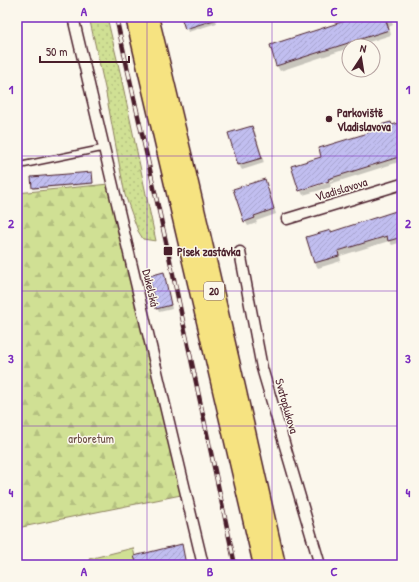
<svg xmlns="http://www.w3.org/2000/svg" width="419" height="582" font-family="'Patrick Hand',sans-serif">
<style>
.grass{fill:url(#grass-dots);stroke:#8d8060}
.forest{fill:url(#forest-firs);stroke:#8d8060}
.garden{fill:#d0e094;stroke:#8d8060}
.shadow{fill:#0003}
.building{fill:url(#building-hatch);stroke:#4a1f2b}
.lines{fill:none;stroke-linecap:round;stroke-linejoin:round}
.lane-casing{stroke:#4a1f2b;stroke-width:8}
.street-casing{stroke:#4a1f2b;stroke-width:13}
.highway-casing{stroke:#4a1f2b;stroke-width:21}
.lane{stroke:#fbf7ec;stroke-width:5}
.street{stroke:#fbf7ec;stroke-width:10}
.highway{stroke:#f6e381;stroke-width:18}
.rail-casing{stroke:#4a1f2b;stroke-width:4.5}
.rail{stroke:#fbf7ec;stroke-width:3;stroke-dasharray:9;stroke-linecap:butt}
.grid{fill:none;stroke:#7b2cbf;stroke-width:1;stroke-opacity:0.55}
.poi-dot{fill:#4a1f2b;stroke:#fbf7ec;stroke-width:1.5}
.labels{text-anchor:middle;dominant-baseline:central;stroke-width:3;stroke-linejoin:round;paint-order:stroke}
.shield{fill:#fbf7ec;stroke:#7f6065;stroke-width:1}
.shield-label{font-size:11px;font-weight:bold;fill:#4a1f2b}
.poi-label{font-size:12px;font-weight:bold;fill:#4a1f2b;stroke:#fbf7ec;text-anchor:start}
.street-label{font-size:12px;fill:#4a1f2b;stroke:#fbf7ec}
.park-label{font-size:12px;fill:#6c4f45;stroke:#fbf7ec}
.neatline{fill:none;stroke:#7b2cbf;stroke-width:1.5}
.grid-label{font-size:13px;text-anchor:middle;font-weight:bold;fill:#7b2cbf}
</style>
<defs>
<pattern id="grass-dots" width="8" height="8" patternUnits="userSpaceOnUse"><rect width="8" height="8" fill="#d0e094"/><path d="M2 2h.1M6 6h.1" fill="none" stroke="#b4c080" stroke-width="1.8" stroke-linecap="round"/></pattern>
<pattern id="forest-firs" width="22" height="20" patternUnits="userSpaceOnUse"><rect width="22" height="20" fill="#d0e094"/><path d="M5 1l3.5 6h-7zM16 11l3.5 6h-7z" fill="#b4c080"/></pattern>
<pattern id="building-hatch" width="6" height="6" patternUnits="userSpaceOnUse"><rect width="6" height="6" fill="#c1bef0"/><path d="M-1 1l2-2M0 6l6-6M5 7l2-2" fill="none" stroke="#a7a3ce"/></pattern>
</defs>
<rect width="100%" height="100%" fill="#fbf7ec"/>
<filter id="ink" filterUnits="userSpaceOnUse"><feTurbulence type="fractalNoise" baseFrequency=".025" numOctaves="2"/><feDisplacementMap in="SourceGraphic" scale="8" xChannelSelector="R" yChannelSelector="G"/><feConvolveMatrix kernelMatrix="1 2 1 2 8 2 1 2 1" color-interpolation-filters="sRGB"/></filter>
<g filter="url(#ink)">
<!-- grass -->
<path class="grass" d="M89,17H107L120,72L156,241L143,239L138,231L125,195L105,88Z"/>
<!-- forest -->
<path class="forest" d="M109,184L181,495L17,528V193Z"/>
<!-- garden -->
<path class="garden" d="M133,548L137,565H90L89,559Z"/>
<!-- shadow -->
<path class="shadow" d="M182,17H215L217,23L188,32Z
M360,17H390L393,25L389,27L391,35L356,46H349V48L280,71L277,66L272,46Z
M391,123L392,126L402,123V161L330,184L331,187L303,195L301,191L334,181V179L300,189L322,157L382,129Z
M252,127L255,132L264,163L242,170L239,165L229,134Z
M92,173L93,184L33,189V187Z
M264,180L267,185L276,214L256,221L257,223L248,226L245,221Z
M402,210V242L392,245L389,241L340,256L341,261L318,268L315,263L307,238L331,233Z
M165,277L172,309L159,312L157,308Z"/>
<!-- building -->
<path class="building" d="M181,17H217V19L185,29Z
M357,17H385L389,30L276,66L270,45Z
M391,122L392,125L402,122V156L328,179L329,181L299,191L291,166L321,157L319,148L368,133V132L381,128L380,125Z
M252,126L262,158L238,165L228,133Z
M92,172L93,183L32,188L31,177Z
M265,179L274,209L254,216L255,218L244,222L233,189Z
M402,209V237L388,241L387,236L338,251L339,256L314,263L306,237L331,230V232Z
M164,272L171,305L156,309L149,276Z
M182,544L186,565H137L134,556Z"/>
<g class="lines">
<defs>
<path id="lane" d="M17,166L104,148"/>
<path id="street" d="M73,17L181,473L203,565
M287,219L402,184
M240,252L262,368L320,565"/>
<path id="highway" d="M135,17L263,565
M149,17C194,199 235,382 276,565"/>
</defs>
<!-- lane casing -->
<use href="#lane" class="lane-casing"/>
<!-- street casing -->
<use href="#street" class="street-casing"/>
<!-- highway casing -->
<use href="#highway" class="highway-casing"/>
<!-- lane -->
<use href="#lane" class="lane"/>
<!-- street -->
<use href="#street" class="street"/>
<!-- highway -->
<use href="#highway" class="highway"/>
<defs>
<path id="rail" d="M116,17L168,251L235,565"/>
</defs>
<!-- rail casing -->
<use href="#rail" class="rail-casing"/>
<!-- rail -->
<use href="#rail" class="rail"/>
</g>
</g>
<!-- grid -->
<path class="grid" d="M147,17V565M272,17V565M17,156H402M17,291H402M17,426H402"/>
<!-- markers -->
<g class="poi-dot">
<circle cx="329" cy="119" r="4"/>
<rect x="163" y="246" width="10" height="10" rx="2"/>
</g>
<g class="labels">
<!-- shield labels -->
<rect class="shield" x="204" y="282" width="20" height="18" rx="3"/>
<g class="shield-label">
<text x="214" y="291">20</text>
</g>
<!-- poi labels -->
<g class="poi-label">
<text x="337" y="112">Parkoviště<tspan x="337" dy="14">Vladislavova</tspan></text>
<text x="177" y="251">Písek zastávka</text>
</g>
<!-- street labels -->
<g class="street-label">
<text transform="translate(341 189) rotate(-17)">Vladislavova</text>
<text transform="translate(151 288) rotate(77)">Dukelská</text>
<text transform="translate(287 406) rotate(74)">Svatoplukova</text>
</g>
<!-- park labels -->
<g class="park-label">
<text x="91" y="438">arboretum</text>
</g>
</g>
<!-- margin -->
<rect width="419" height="582" fill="none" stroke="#fbf7ec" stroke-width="44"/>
<!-- north arrow -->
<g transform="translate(361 58) rotate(12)"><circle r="19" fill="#fbf7ec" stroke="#b4a19f"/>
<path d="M0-3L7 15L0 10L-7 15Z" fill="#4a1f2b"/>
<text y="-6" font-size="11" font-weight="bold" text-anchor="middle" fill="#4a1f2b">N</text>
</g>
<!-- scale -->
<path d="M40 56v6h89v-6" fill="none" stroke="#4a1f2b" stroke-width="2"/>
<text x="46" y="56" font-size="12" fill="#4a1f2b" stroke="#fbf7ec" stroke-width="3" paint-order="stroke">50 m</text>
<rect x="22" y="22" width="375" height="538" class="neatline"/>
<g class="grid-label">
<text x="84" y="16">A</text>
<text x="210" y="16">B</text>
<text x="334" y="16">C</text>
<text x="11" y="94">1</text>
<text x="408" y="94">1</text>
<text x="11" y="228">2</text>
<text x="408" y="228">2</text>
<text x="11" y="363">3</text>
<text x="408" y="363">3</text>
<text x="11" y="497">4</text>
<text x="408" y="497">4</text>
<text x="84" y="576">A</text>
<text x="210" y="576">B</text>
<text x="334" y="576">C</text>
</g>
</svg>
